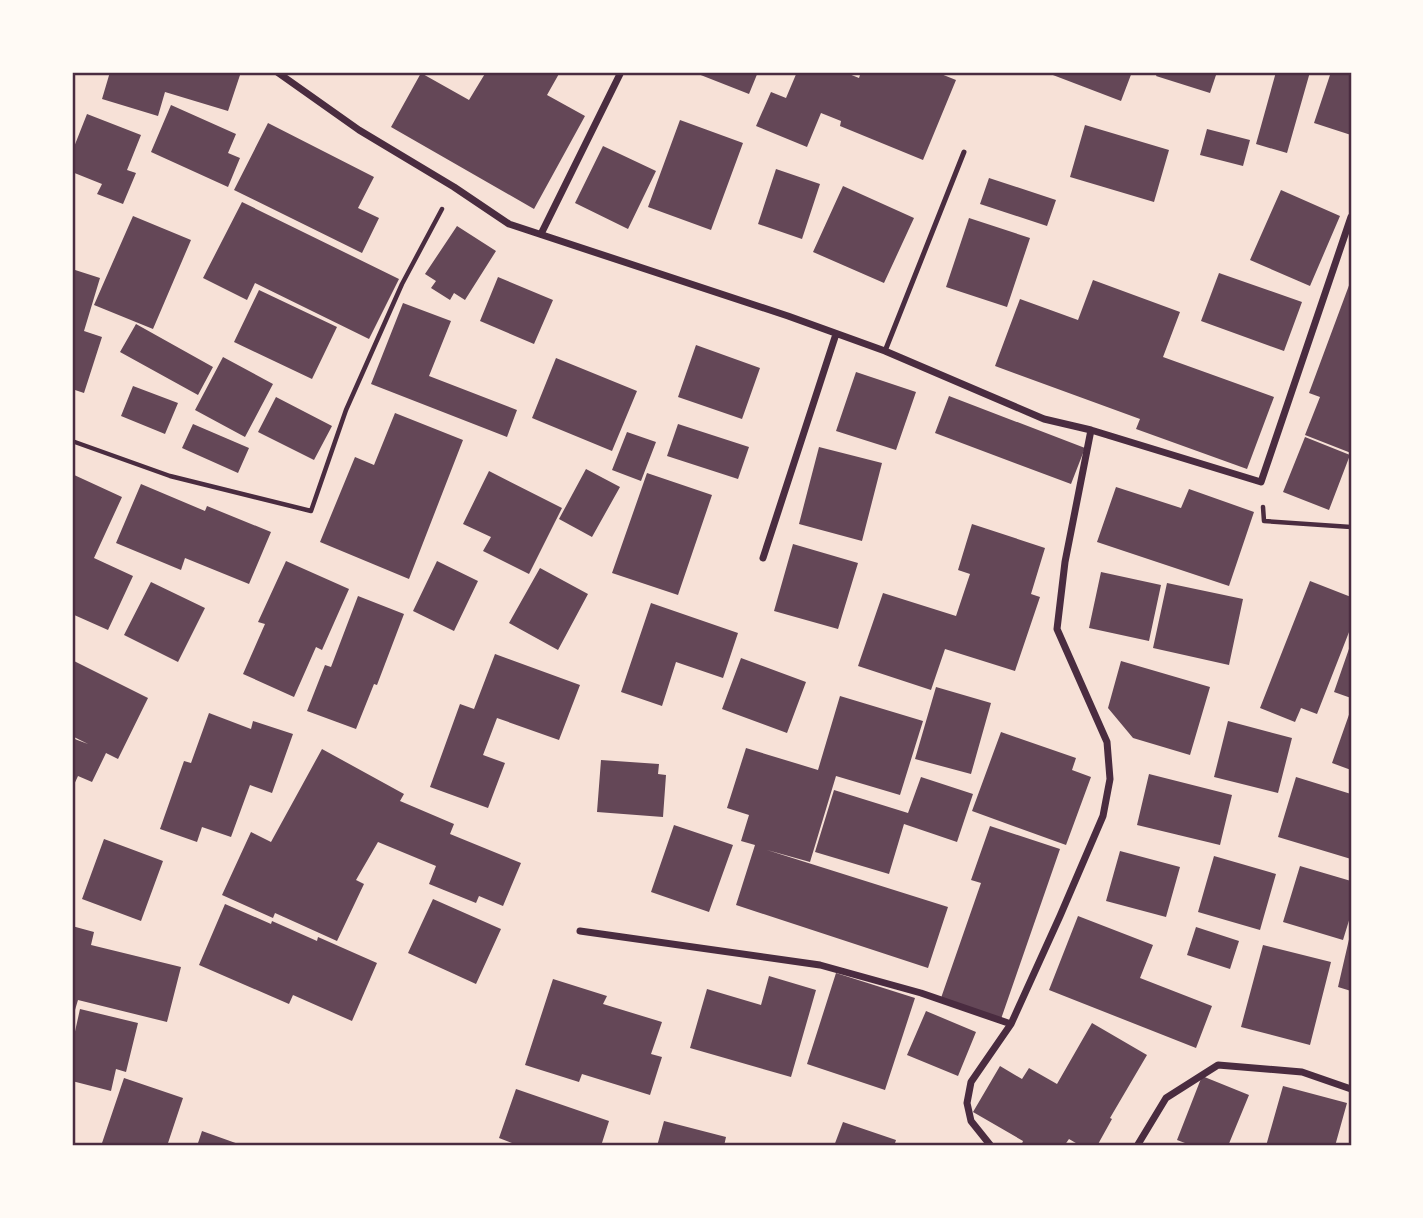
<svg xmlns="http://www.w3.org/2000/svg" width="1423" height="1218" font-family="'Fira Sans',sans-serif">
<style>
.building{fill:#644757}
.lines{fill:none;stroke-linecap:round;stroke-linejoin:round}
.path{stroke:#4a2c40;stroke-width:4.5}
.service{stroke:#4a2c40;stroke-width:5}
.minor{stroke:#4a2c40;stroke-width:7}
.neatline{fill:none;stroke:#4a2c40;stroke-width:2.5}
</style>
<rect width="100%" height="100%" fill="#f7e1d7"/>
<!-- building -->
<path class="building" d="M110,72H241L228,111L165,92L158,116L102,99Z
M486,72H560L547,95L585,116L534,209L391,127L421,73L469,100Z
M693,72H758L749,94Z
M797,72H844L859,78L861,72H936L956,80L923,160L840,126L841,121L821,113L807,147L756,126L771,92L786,98Z
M1045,72H1132L1121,101Z
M1158,72H1217L1210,93L1156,76Z
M1276,72H1310L1287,153L1256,144Z
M1331,72L1351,75V135L1314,123Z
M171,105L236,134L228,153L240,158L228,187L151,152Z
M87,114L141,135L127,170L136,173L123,204L97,194L102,184L72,172V152Z
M680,120L743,143L711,230L648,207Z
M268,123L374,177L358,208L379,218L362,253L234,190Z
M1085,125L1169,150L1154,202L1070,177Z
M1207,129L1250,140L1243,166L1200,155Z
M603,146L656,171L628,229L575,203Z
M776,169L820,184L802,239L758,224Z
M989,178L1056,200L1047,226L980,204Z
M843,186L914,218L884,283L813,252Z
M1281,190L1340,216L1310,286L1250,260Z
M242,202L399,279L369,339L255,283L247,300L203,278Z
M133,216L191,240L153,329L94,305Z
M969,218L1030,238L1007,307L946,287Z
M457,226L496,251L465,300L454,293L450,300L431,288L436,281L425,274Z
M72,269L100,278L84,331L102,337L84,393L72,389Z
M1219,273L1302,302L1284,351L1201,321Z
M498,277L553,300L534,344L480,321Z
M1093,280L1180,312L1163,357L1274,397L1247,469L1136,429L1140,419L995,366L1020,299L1078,320Z
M1351,280V453L1305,435L1320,397L1309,393Z
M259,290L337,327L312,379L234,342Z
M403,303L451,321L429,376L517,410L507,437L371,384Z
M136,324L213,367L198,395L120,352Z
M696,345L760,368L742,419L678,397Z
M223,357L273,384L245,437L195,410Z
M556,358L637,391L612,451L532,418Z
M856,372L916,392L896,450L836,431Z
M133,386L178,403L165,434L121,416Z
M949,396L1085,448L1071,484L935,433Z
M276,397L332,426L314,460L258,432Z
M395,413L463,440L409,579L320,542L355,457L374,465Z
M193,424L249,448L238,473L182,448Z
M678,424L749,447L738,479L667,456Z
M627,432L656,442L641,481L612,470Z
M1305,437L1350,455L1329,510L1283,492Z
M819,447L882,463L862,541L799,524Z
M586,469L620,487L592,537L559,519Z
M489,471L562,508L529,574L483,551L491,537L463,524Z
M647,473L712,495L678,595L612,573Z
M72,474L122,497L94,558L133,576L108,630L72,614Z
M141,484L205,511L207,506L271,532L249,584L185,558L181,570L116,543Z
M1116,487L1181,508L1189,489L1254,512L1229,586L1097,542Z
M972,524L1045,548L1031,594L1040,597L1015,671L945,649L931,690L858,666L883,593L956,616L970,574L958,570Z
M793,544L858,563L838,629L774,611Z
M286,561L349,589L322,650L316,647L294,697L243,674L265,624L258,622Z
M437,561L478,581L454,631L413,611Z
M540,568L588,594L558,650L509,623Z
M1101,572L1161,585L1149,641L1089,628Z
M1310,581L1351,597V627L1317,714L1301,708L1295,722L1260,708Z
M151,582L205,608L178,662L124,635Z
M1167,583L1243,599L1229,665L1153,648Z
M358,596L404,614L377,685L374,684L356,729L307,711L325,665L331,667Z
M651,603L738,633L723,678L676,662L662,706L621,692Z
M1351,643V698L1334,692Z
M495,654L580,685L559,740L497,718L483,755L505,763L488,808L430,787L460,704L474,709Z
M741,658L806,682L787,733L722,709Z
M72,660L148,698L118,759L106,753L92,782L78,776L72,789V738L88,744L72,736Z
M1121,661L1210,687L1190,755L1133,738L1108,708Z
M936,687L991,703L971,774L915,759Z
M840,696L923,721L900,795L836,776L810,862L767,850L948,907L928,968L736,905L755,845L741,841L749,815L727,808L746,748L818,770Z
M1351,709V770L1332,763Z
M209,713L251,729L253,721L293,734L272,793L250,785L231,837L202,827L197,842L160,829L184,761L191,763Z
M1228,721L1292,738L1278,793L1214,777Z
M1001,732L1076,758L1072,770L1091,777L1066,845L972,811Z
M322,749L404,794L400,801L454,824L450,834L521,863L503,906L479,896L476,903L429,884L436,866L378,842L356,880L364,884L337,941L275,913L273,918L222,895L251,832L271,842Z
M601,760L659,764L658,774L666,775L663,817L597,812Z
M1149,774L1232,795L1220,845L1137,825Z
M921,777L973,794L957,842L904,824L889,874L815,852L834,790L908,813Z
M1296,777L1351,794V859L1278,837Z
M674,825L733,845L709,912L651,892Z
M990,826L1060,849L1001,1019L941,998L981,883L971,880Z
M104,839L163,861L141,921L82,899Z
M1120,851L1180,867L1166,917L1106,901Z
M1214,856L1276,874L1260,930L1198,912Z
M1300,866L1351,881V914L1343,940L1283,922Z
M433,899L501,929L476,984L408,953Z
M225,904L271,924L272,921L317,941L318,937L377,963L352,1021L293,995L289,1004L199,965Z
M1078,916L1153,945L1140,978L1212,1006L1196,1048L1049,990Z
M72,926L94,932L91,945L181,967L167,1022L78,1000L72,1020Z
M1196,927L1239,941L1230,969L1187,955Z
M1350,935H1351V991L1338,987Z
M1263,945L1331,962L1310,1045L1241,1027Z
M836,973L915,998L885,1090L807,1064Z
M769,976L816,990L791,1077L690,1048L707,989L761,1005Z
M553,979L607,996L603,1004L662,1022L651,1054L662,1057L650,1095L582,1074L579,1082L525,1065Z
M80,1009L138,1023L126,1072L116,1069L111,1091L72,1081V1045Z
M926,1011L976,1032L958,1076L907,1055Z
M1092,1023L1147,1055L1110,1118L1112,1119L1097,1146H1081L1069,1139L1064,1146H1021L1023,1141L973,1112L1000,1066L1022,1079L1029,1068L1057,1084Z
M1202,1076L1249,1095L1228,1146H1193L1177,1140Z
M124,1078L183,1098L167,1146H101Z
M1283,1086L1347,1103L1335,1146H1266Z
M516,1089L609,1121L601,1146H511L512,1143L499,1138Z
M664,1121L726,1137L724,1146H657Z
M843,1122L896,1140L894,1146H834Z
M202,1131L244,1146H197Z"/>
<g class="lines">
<!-- path -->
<path class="path" d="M72,441L170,476L311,511L346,410L402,284L442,209
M1263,507L1264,521L1351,527"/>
<!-- service -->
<path class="service" d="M885,351L964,152"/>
<!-- minor -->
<path class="minor" d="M277,72L359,130L454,187L509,224L788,316L885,351L1044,419L1091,430L1261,482L1351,217
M541,234L621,72
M763,558L836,334
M580,931L820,965L921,993L1011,1024
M991,1146L971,1121L967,1103L971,1082L1011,1024L1060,916L1103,816L1110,779L1107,742L1057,629L1065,562L1091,430
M1137,1146L1166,1098L1218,1065L1302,1072L1351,1089"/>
</g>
<!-- border -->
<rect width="1423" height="1218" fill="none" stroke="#fffaf5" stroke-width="147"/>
<rect x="74" y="74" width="1276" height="1070" class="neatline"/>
</svg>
